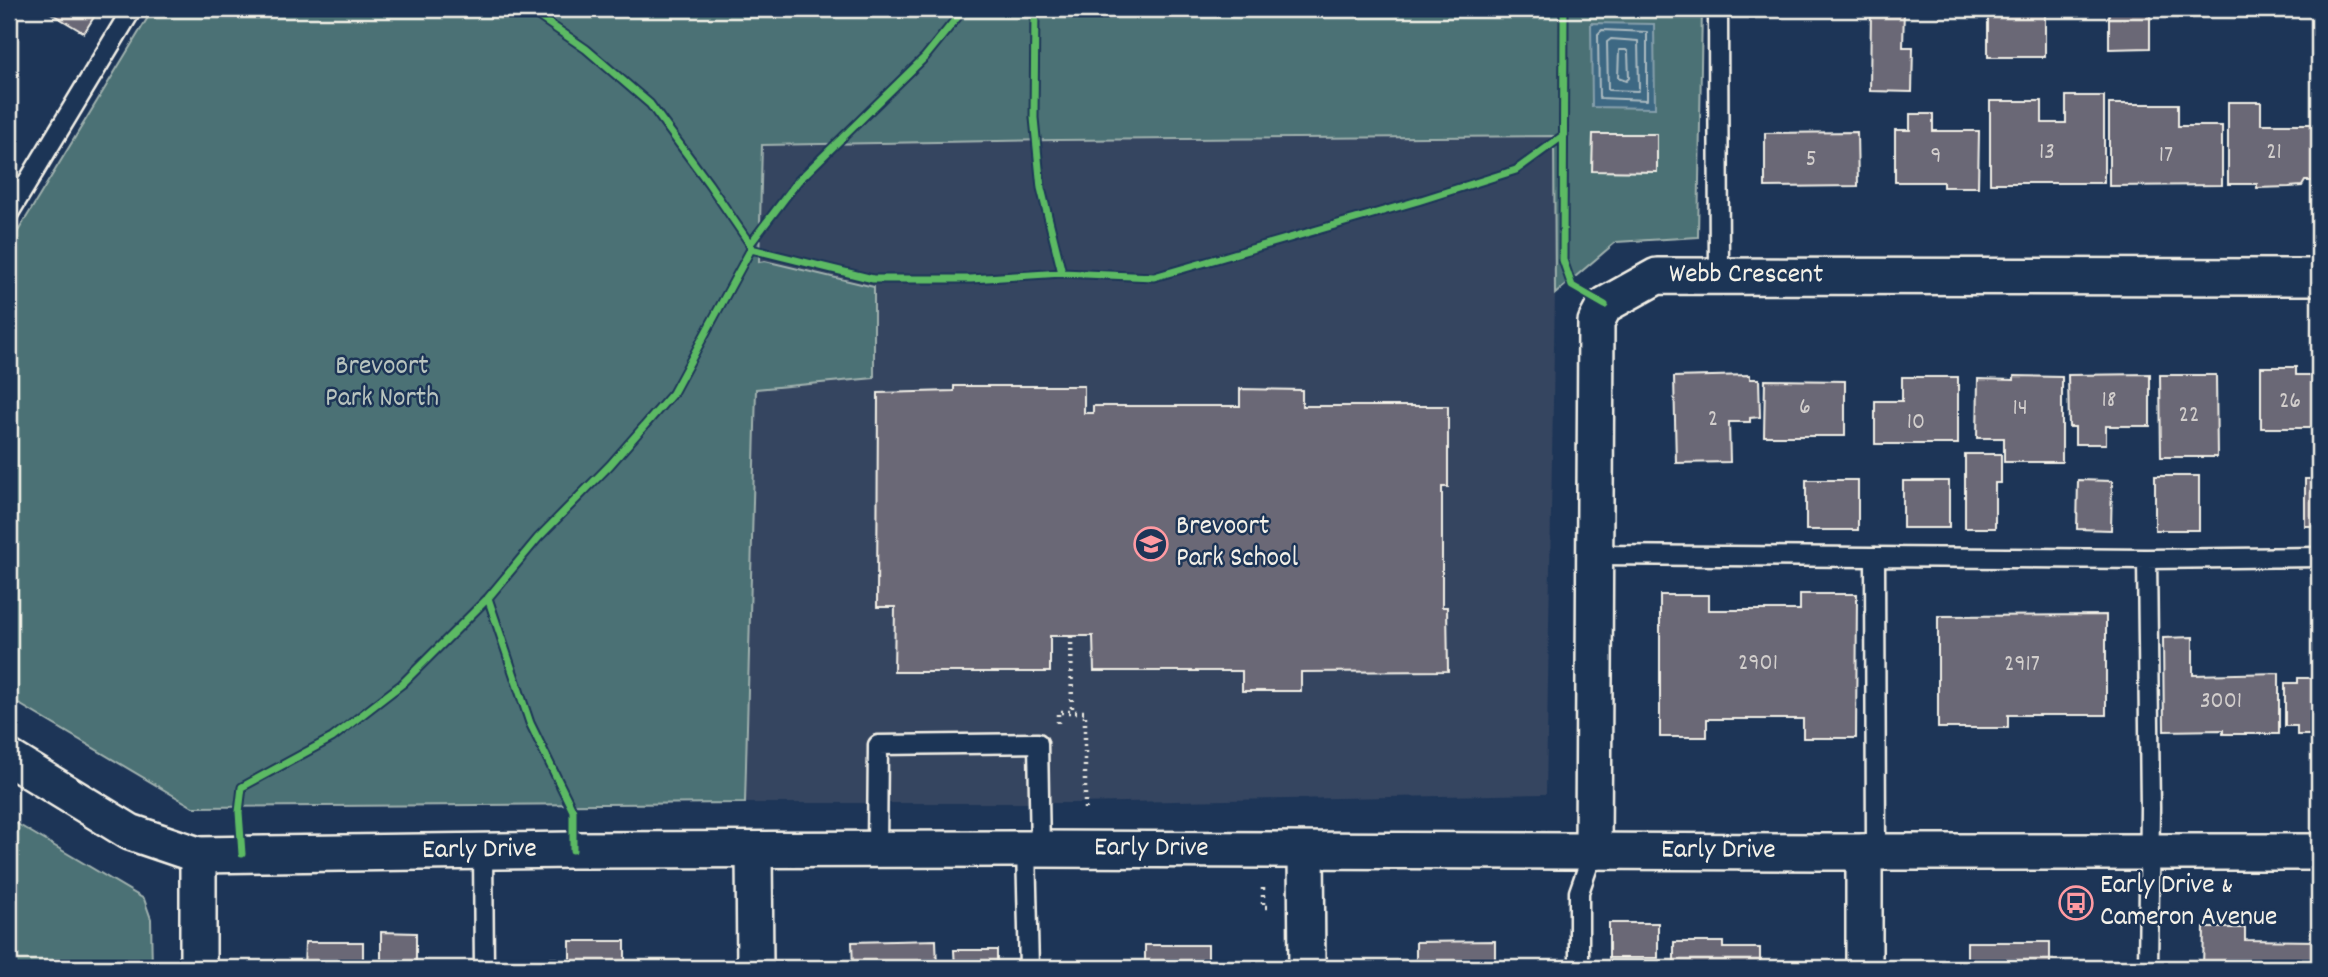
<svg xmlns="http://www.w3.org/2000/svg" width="2328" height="977" font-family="Dekko,sans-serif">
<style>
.built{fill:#344460}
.green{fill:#4b7174;stroke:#a0b1ae;stroke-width:2}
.water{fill:#3d6883;stroke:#869fab;stroke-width:2}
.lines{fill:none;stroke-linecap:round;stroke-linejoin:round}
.shore{stroke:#abbac0;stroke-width:2}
.building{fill:#6b6776;stroke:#f4f1e8;stroke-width:2}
.service-casing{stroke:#f4f1e8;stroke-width:23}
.minor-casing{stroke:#f4f1e8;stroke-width:40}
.path{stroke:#f4f1e8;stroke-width:4.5;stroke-dasharray:2 5;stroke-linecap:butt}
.service{stroke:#1d3557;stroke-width:18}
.minor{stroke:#1d3557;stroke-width:35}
.cycleway-casing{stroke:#1d3557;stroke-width:11}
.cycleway{stroke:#5cba63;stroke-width:7}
.labels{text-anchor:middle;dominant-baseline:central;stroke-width:5;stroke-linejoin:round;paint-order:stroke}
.number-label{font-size:24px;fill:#d2cecc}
.street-label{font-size:28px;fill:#f4f1e8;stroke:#1d3557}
.park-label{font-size:28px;fill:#b9c4bf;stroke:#1d3557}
.poi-label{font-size:28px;fill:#f4f1e8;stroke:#1d3557;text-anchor:start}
</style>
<rect width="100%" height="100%" fill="#1d3557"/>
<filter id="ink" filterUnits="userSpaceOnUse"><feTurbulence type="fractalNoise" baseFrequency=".0143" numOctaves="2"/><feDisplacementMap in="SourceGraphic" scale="14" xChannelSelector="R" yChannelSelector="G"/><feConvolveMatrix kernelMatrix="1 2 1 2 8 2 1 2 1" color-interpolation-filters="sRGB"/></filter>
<g filter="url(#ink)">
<!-- built -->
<path class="built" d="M1555,136V294L1546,794L1074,803H745L762,145L1058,140Z"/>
<!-- green -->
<path class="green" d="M153,9H1702L1698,237L1616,242L1555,294L1554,136L1058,140L762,145L759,262L765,261L874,287V378L756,389L745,803L193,807L9,698V246Z
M9,819L144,899L151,919L152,968H9Z"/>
<!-- water -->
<path class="water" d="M1591,23L1654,24L1655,108L1592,107Z"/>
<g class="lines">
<!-- shore -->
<path class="shore" d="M1602,30L1647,32V100L1599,98L1598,34Z
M1611,39L1638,41L1639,88L1638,91L1608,90L1607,42Z
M1619,50H1626L1628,52L1629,78L1626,81L1618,78Z"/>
</g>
<!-- building -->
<path class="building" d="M51,9H99L84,33L49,12Z
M1871,9H1904L1903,47H1913L1912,92L1870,91Z
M1988,9H2045V57H1988Z
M2109,9H2150V48L2109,49Z
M2066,96H2104V183H1990V101H2042V123H2066Z
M2228,102H2261V124H2319V181H2305L2302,186L2289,187L2257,188V184H2228Z
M2109,104H2178V126H2222V185L2109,186Z
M1910,114H1933V131H1979L1978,187H1943V182H1895V130H1910Z
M1857,132L1858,186L1765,187V133Z
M1593,134H1657V172L1592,171Z
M2261,367H2296V375H2319V428H2261Z
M2150,374V426H2106V444H2075V427H2069L2068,375Z
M1750,375V379H1759L1760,417L1750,418V422H1729L1730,462L1676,463L1674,377Z
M2160,375H2216L2217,457H2161Z
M2014,376L2062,377V462H2004V438H1977L1978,379L2014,380Z
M1902,377H1958V444H1875V401H1902Z
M1765,380L1845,381V436H1764Z
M954,386H1084V413H1093V406H1240V389L1302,390V406H1448V487H1442V607H1447L1448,671L1301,672V691H1242V671H1094L1093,636H1050V672H894L895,607H877L878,393L954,391Z
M1965,454H2001V483H1995V528H1965Z
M2155,476H2199V530H2155Z
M2305,479H2319V526H2305Z
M1806,480H1858V530H1806Z
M2078,480L2112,481L2111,530L2077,529Z
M1903,481H1949V528H1903Z
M1800,594H1857L1856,738H1803V719H1707V737H1660V595H1709V610H1800Z
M2106,615V715H2008V728H1938V616Z
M2193,637V675L2279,673V734H2223V730L2164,731L2163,638Z
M2298,678H2319V735H2297V726H2285V683H2298Z
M1609,923H1658V958H1609Z
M2204,928H2245V940L2319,941L2318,968H2203Z
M381,932L416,933V968H381Z
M936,940L937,968H853L852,942Z
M570,941H625V967L653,968H570Z
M1495,941V968H1416V942Z
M305,942H363V968H304Z
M1674,942H1723V948H1760V968H1674Z
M1967,942H2050V968H1967Z
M1145,945H1208V968H1145Z
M954,950H997V968H955Z
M557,958V968H503V959Z"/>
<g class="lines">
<defs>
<path id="service" d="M1718,9L1719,275
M9,213L132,9
M1595,555L2147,559L2319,557
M1875,557L1876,852
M2147,559L2150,808L2148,968
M1026,849L1029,968
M877,850L878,745L1038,743L1040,849
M483,852L484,968
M1579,968V892L1593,852"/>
<g id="minor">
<path id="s1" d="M9,758L130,832L198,855L573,850L1026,849L1820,852H2319"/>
<path d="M754,851L755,968"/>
<path d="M1306,851L1307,968"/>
<path id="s2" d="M1593,852L1596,322L1605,305L1657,276L2319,277"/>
<path d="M198,855V968"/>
<path d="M1864,968V852"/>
</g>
</defs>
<!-- service casing -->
<use href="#service" class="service-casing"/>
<!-- minor casing -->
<use href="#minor" class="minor-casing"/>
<!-- path -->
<path class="path" d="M1071,636L1072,712
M1058,723V712H1085V810
M1263,888V907H1269"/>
<!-- service -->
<use href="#service" class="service"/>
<!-- minor -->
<use href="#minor" class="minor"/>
<defs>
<path id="cycleway" d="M528,9L586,49L650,104L709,184L750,244
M1035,9L1034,118L1041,188L1062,273
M1564,9L1563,260L1572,286L1605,305
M751,249L873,279H971L1062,273L1154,277L1418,201L1516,170L1564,135
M488,598L530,723L573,811V850
M242,854L239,812L242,787L332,738L402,684L488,598L538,538L610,465L673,393L751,249L750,244L798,181L925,57L964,9"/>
</defs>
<!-- cycleway casing -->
<use href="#cycleway" class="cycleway-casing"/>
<!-- cycleway -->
<use href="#cycleway" class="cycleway"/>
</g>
</g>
<!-- icons -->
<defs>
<symbol id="school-ring" viewBox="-11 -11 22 22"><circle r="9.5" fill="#1d3557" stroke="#ff9aa2" stroke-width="1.5"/><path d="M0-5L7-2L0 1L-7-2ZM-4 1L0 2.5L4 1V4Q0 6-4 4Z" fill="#ff9aa2"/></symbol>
<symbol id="bus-ring" viewBox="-11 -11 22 22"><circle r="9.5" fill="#1d3557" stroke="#ff9aa2" stroke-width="1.5"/><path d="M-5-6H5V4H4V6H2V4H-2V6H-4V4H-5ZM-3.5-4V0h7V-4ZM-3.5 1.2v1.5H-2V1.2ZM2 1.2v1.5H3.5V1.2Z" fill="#ff9aa2"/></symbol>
</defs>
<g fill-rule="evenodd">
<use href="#school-ring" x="1132" y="525" width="38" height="38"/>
<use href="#bus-ring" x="2057" y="884" width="38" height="38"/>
</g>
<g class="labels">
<!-- number labels -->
<g class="number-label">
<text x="2047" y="153">13</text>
<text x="2274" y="153">21</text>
<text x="2166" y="156">17</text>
<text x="1936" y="157">9</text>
<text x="1811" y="160">5</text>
<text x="2109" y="401">18</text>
<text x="2290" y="402">26</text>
<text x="1805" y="408">6</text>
<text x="2020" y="409">14</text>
<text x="2189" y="416">22</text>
<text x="1713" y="420">2</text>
<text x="1916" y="423">10</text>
<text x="1758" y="664">2901</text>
<text x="2022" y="665">2917</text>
<text x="2221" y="702">3001</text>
</g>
<!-- street labels -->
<g class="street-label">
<text stroke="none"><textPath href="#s2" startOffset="698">Webb Crescent</textPath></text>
<text stroke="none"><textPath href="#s1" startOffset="1167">Early Drive</textPath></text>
<text stroke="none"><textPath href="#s1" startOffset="495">Early Drive</textPath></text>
<text stroke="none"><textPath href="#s1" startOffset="1734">Early Drive</textPath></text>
</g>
<!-- park labels -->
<g class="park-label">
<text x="382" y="368">Brevoort<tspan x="382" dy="32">Park North</tspan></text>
</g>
<!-- poi labels -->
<g class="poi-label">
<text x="1176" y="528">Brevoort<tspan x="1176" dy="32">Park School</tspan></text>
<text x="2100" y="887">Early Drive &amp;<tspan x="2100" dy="32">Cameron Avenue</tspan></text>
</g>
</g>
<!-- margin -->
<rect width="2328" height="977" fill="none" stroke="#1d3557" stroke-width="35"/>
<rect x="18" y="18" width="2293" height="942" fill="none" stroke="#f4f1e8" stroke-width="2.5" filter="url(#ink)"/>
</svg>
